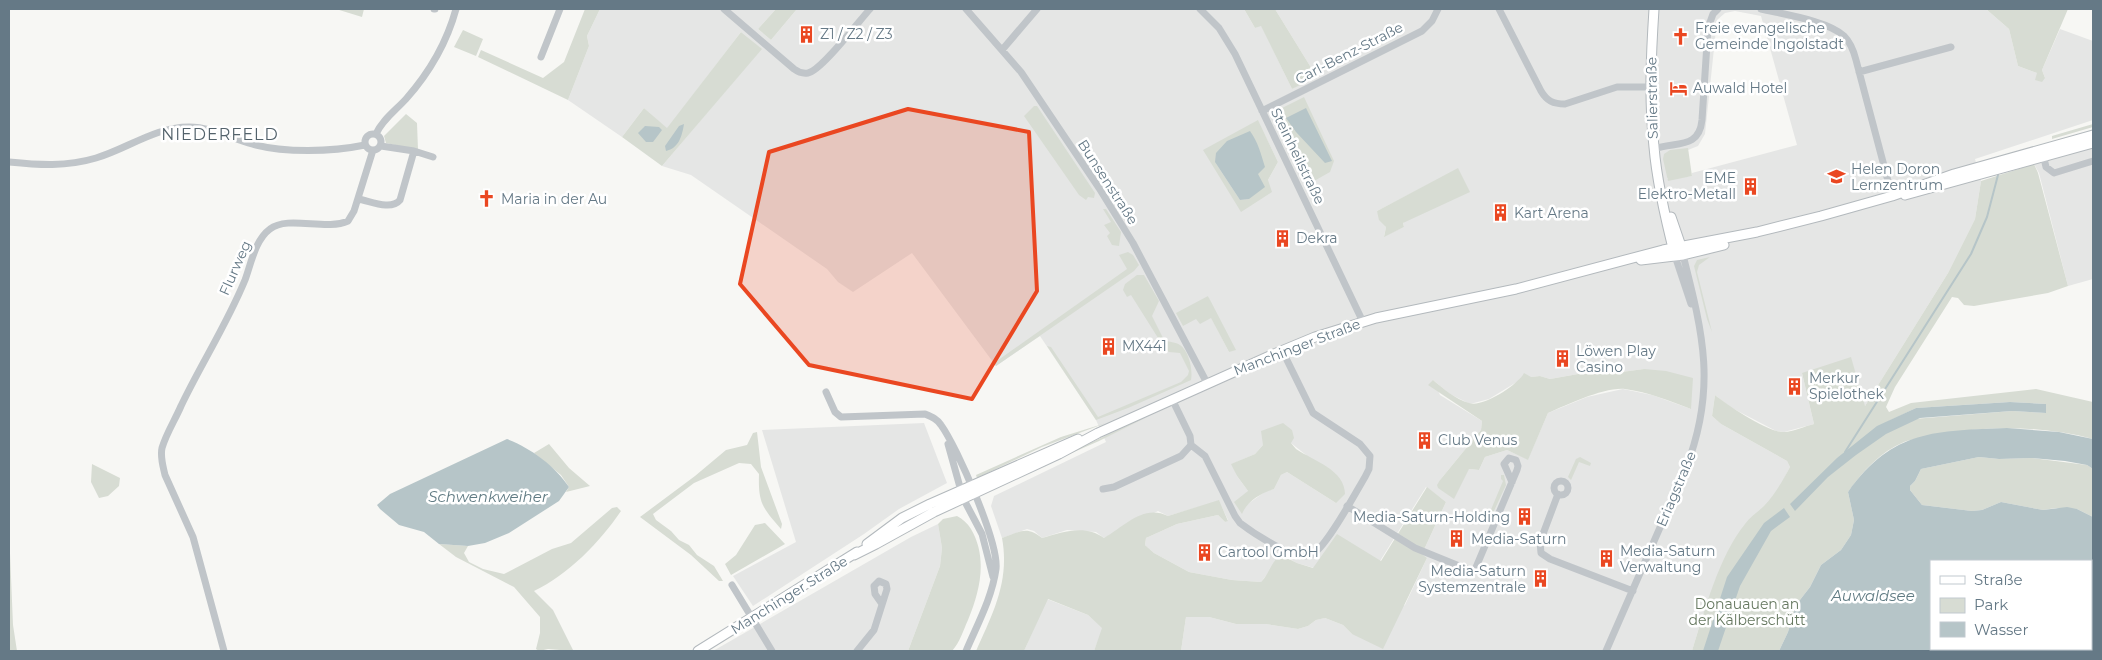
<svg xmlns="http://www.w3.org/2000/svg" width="2102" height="660" font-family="Montserrat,sans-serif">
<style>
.built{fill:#e5e6e5;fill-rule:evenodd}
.green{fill:#d7dcd3;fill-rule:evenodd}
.water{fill:#b6c5c8}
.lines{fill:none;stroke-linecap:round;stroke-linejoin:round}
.stream{stroke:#b6c5c8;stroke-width:2}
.major-casing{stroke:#b3b9bd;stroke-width:11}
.minor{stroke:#c0c5c9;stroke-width:7}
.major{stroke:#fff;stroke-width:9}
.marked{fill:#ea4721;fill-opacity:0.2;stroke:#ea4721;stroke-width:4;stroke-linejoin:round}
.labels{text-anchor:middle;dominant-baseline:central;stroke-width:5;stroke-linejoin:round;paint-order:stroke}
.poi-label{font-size:14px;fill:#657986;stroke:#fff;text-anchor:start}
.street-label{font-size:14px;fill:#657986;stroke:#fff}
.park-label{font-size:14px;fill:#667860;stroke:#fff}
.water-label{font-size:15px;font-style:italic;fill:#607b83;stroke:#fff}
.quarter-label{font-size:16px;letter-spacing:1px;fill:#53626b;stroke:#fff}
</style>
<rect width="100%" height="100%" fill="#f7f7f4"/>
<!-- built -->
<path class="built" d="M600,9H776L758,29L771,40L797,9H1244L1255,28L1261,25L1292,89L1315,74L1275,9H1986L2009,29L2018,66L2037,73L2045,78L2042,70L2060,29L2093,41V120L1975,159L1981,181L1975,219L1948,273L1865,406L1802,373L1814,424L1784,432L1776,431L1755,420L1730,407L1715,395L1712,416L1721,424L1787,461L1790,467L1775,496L1703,614L1692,651H1181L1186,617H1209L1236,624H1266L1298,629L1308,626L1316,620L1325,618L1343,625L1352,634L1405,605L1427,558L1422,554L1446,502L1426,487L1380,561L1314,568L1297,563L1282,555L1261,582L1232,580L1189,572L1154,553L1145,545L1146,538L1177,524L1218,515L1225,522L1228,520L1219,501L1168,516L1158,511L1104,538L1096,532L1067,530L1042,538L1034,531L1027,529L1002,538L991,506L994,496L1106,442L1096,420L1040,336L996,366L912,253L853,292L838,282L827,269L691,175L662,166L761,49L741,32L667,129L644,108L622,137L568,100L589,46L587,36ZM1735,11L1761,16L1797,145L1692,173V176L1667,179L1688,148V150L1698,146L1705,134L1717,20L1725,13ZM1258,121L1278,162L1268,180ZM1458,169L1403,223L1404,227L1384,236L1386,227L1377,211ZM1208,296L1229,352L1211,317L1197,319ZM1644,369L1691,409L1652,395L1623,389L1587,397L1548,413L1528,459L1507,450L1485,457L1479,470L1469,469L1440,480L1481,430L1482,421L1440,395L1433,380L1450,394L1470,404L1489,399L1520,380L1531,377L1540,376L1550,379L1578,374L1614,373ZM1291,443L1306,455L1336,503L1287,472L1281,475L1274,489L1266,491L1245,506L1248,491L1237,476L1232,464L1255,454L1263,445Z
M2093,148V279L2068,286L2039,173L2034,164Z
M924,423L947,483L899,509L864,534L753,606L733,576L796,542L762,430Z
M938,524L942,548L940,566L908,651H713L911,537Z
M1047,599L1088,615L1103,628L1094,651H1024Z"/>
<!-- green -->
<path class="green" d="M336,9H364L362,17Z
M585,9H600L587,36L589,46L568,100L478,57L481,50L543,78L564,62Z
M776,9H797L771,40L758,29Z
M1244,9H1275L1315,74L1314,78L1292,89L1261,26L1255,28Z
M1986,9H2068L2042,70L2045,78L2042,82L2035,80L2037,73L2018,66L2009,29Z
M463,30L483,39L476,56L454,47Z
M741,32L762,49L662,166L622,137L644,108L667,128Z
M1304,97L1334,161L1330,172L1307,185L1273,118L1276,111Z
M1034,106H1037L1095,193L1094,198L1088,197L1086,200L1079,195L1024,116Z
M406,114L417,123L418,150L386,143L384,136Z
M1258,120L1278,162L1268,180L1272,192L1241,212L1203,150ZM1215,162L1249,199L1240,200Z
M2093,124V127L2052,139V136Z
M1688,148L1692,176L1668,181L1663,159L1664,154L1670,150Z
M2034,164L2038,173L2068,286L2048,293L1974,306L1964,305L1958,298L1952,297L1895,387L1886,407L1889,412L1911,403L2036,389L2093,402V439C2040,425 1980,425 1927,437C1919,439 1911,439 1904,442C1880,452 1863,471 1848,492L1854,520L1851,535L1841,550L1821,565L1810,587L1796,605L1788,632L1779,651H1692C1704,612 1719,556 1745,524C1750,517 1758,512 1764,506C1775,494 1782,482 1790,467L1787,461L1721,424L1712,416L1715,395C1727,405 1769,433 1784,432C1793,432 1805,426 1814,424L1802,373L1851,357L1865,406L1948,273L1975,219L1981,181ZM2010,402L2046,404V413L2012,411L1889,421L1916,408Z
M1458,168L1470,192L1403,223L1404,227L1384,237L1386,227L1379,220L1377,211Z
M1103,209H1106L1121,232L1119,246L1112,245L1107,236L1110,233L1104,225L1111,222Z
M1128,252L1133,255L1139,265L1134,271L996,366L994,363L1127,269L1119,255Z
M1710,257L1699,265L1697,272L1712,332L1707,319L1694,266L1697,260Z
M1137,275H1144L1159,301L1152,316L1164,340C1169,342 1176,342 1180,345C1189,351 1193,370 1191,380L1128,408L1096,420L1047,346L1051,347L1098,417L1181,382L1188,375L1189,371L1180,353L1169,352L1165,349L1131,295L1127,297L1123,290L1125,284Z
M1208,296L1236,350L1229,352L1211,318L1200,324L1196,319L1183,326L1176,313Z
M1644,369L1666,371L1693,378L1691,409C1670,401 1648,392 1625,389C1604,387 1567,405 1548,413L1528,460L1507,450L1485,457L1479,470L1469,469L1454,499L1438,488L1437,485L1440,480L1481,430L1482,421L1428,385L1433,380C1444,389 1455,399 1469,403C1482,408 1518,385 1524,373L1531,377L1540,376L1550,379L1578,374L1614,373Z
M1147,417L1099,441L1024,474L1137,421Z
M1106,423L1042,447L977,478L976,475L1061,437Z
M1283,423L1292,430L1294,438L1291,443L1296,449C1314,461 1345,470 1345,494L1336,503L1287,472L1281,475L1274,489C1261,493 1247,501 1242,514L1234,502L1248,491L1237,476L1231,464L1255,454L1263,445L1261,431Z
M757,432L761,467L782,524L781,529C763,508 758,504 759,474L751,464L739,463L694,483L653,514L656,520L671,531L679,540L689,545L697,555L714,566L723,581H719L691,555L640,517L695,476L726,450L747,445L753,433Z
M549,444L569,468L590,486L566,492L569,487L561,475L534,453Z
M1580,457L1591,463L1590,466L1579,462L1571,480L1568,477L1576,459Z
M1979,457L1999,459L2032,458L2087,465L2093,469V517L2077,509L2056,508L2043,510L2001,502L1982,510L1972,511L1922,505L1910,490V486L1915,481L1921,469Z
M92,464L120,478L119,486L108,496L99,498L91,482Z
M1501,475H1504L1506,485L1493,513L1490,512L1503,481L1501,479Z
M1427,487L1446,502L1422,554L1427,558L1383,649L1352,634L1343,625L1325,618L1316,620L1308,626L1298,629L1266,624H1236L1209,617H1186L1181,651H1094L1102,628L1088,615L1048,599L1024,651H976C993,613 1010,581 1002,538C1019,532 1027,525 1042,538C1063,532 1085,524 1104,538C1125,526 1143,504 1168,516L1219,500L1228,521L1225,522L1218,515L1177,524L1146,538L1145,545L1154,553L1189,572L1232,580L1261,582C1269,574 1272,560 1281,555L1297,563L1313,568L1337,534L1381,561Z
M617,507L621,511C600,542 568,575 534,591L553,610L573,650L572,651L548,649L539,651L536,649L540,633V617L514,587L456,557L439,544L468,546L464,553L469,562L483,569L504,574L552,549L571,543L612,508Z
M957,516C963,519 967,523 971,529C988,558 980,591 968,620C963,631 960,642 952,651H908L940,566L942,548L938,524L943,519Z
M765,523L785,544L731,575L725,564L736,555L755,525Z
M9,529L13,625L17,651H9Z
M2091,591H2093V651H2003V649H2091Z"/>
<!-- water -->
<path class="water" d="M1306,108L1332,161L1325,163L1296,132L1286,118Z
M684,124C682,136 679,148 666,151L665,146L679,126Z
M645,126L659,127L662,130L653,142H646L638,133Z
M1250,131C1258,142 1261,154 1265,167L1258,174L1265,187L1249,199L1240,200L1215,162L1216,153L1227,141Z
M2010,402L2046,404V413L2012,411L1920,418L1886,434L1856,455L1828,477L1795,511L1790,504L1837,458L1877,426L1916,408Z
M2007,428L2059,432L2093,439V469L2087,465L2065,461L2032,458L1999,459L1979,457L1921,469L1915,481L1910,486V490L1922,505L1972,511L1982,510L2001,502L2043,510L2067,507L2077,509L2093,517V591H2091V561H1931V649H2003V651H1779L1788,632L1796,605L1810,587L1821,565L1841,550L1851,535L1854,520L1848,492C1893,429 1936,431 2007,428Z
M507,439C531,448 555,466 569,487L559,501L509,533L485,543L468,546L439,544L424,532L399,525L380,509L377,505L390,494Z
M1784,508L1790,517L1771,531L1740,586L1718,651H1703L1727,577L1764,523Z"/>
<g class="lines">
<!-- stream -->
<path class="stream" d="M1845,452L1971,254L1987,217L1998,175"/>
<defs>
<path id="major" d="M1654,9C1651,55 1649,101 1654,147C1657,183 1666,221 1675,256
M1905,195L2093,143
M1671,217L1683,252
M1641,260L1683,255L1724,245
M867,544L902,518L930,504L1078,439
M854,555L876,544L934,512L1059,454L1098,433L1274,354L1315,337L1376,318L1516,289L1663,250L1757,232L1821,216L1892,196L1954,174L2093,135
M698,651L857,552"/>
</defs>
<!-- major casing -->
<use href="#major" class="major-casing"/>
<!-- minor -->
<path class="minor" d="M434,9H435
M724,9L794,69C798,72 802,74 808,73C821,71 859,21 870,9
M966,9L1021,72L1099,188L1133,243L1207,383
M1200,9L1219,28L1235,54L1363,322
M1499,9L1541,91C1547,101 1553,104 1565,104L1617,87H1651
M1761,9C1782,14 1829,21 1844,36C1851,43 1854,52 1856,60L1892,196
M1002,50L1037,9
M541,57L560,9
M1859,72L1951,47
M1262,111L1422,31L1432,21L1438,9
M365 142a8 8 0 1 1 16 0a8 8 0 1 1-16 0Z
M376,134C382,120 396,110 406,99C429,73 447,42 456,9
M1654,149C1675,141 1699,150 1702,120L1708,28L1713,14L1718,9
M414,151L433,157
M2043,154L2046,167L2054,173L2093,161
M9,162C39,165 66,167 96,158C127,149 155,127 189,127C211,127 231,138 252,144C285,153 331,152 365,145
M358,199C370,201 391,211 400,200L414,151L381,146
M1675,256L1691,304
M826,392L835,412L841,417L925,414C932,417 937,419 941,425C957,447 999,543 996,569C992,598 977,625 966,651
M1172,399L1190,436L1191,445L1205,456L1235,516L1240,523C1253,533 1295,561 1311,555C1325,550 1356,492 1365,477L1369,469L1370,456L1360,444L1313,413L1282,350
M948,444L963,498L982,534L993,577
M1554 488a7 7 0 1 1 14 0a7 7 0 1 1-14 0Z
M1103,489L1114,487L1181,456L1191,445
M1558,494L1540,542L1541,553L1550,559L1633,591
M1347,506L1415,548L1474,572L1517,470L1518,466L1516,460L1509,458L1504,464L1512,482
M732,585L772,651
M224,651L193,537L165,475C163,466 160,457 162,448C166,434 175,420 181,406C201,364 227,324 245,280C251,264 255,240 270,229C288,215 326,231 348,221L354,211L373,150
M857,651L874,630L887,589L886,584L879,581L874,586L875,594L882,604
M1606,651L1686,468C1717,388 1703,334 1683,255"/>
<!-- major -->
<use href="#major" class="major"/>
</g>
<!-- marked area -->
<path class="marked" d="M908,109L1029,132L1037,291L972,399L809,365L740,284L769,152Z"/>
<!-- icons -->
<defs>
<symbol id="building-bare" viewBox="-9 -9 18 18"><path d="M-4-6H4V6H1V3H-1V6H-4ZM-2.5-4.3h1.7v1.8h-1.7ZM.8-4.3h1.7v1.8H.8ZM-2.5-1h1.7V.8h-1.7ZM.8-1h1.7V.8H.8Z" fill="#ea4721" stroke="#fff" stroke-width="2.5" paint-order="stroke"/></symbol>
<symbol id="church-bare" viewBox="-9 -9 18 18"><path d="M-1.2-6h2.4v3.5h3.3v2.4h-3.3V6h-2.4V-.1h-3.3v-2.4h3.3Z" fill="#ea4721" stroke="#fff" stroke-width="2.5" paint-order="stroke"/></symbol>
<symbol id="hotel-bare" viewBox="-9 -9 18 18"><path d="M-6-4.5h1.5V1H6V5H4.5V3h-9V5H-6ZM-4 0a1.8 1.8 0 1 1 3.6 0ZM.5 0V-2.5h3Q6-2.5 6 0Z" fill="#ea4721" stroke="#fff" stroke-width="2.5" paint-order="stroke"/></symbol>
<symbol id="school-bare" viewBox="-9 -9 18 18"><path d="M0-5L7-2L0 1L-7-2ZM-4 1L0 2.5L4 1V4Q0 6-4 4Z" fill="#ea4721" stroke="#fff" stroke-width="2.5" paint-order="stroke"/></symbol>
</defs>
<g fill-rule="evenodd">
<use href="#building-bare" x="794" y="22" width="25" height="25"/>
<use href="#church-bare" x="1668" y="24" width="25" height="25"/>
<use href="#hotel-bare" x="1666" y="76" width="25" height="25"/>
<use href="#school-bare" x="1824" y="164" width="25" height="25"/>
<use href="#building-bare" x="1738" y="174" width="25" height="25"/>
<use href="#church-bare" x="474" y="186" width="25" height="25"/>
<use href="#building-bare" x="1488" y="200" width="25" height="25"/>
<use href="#building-bare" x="1270" y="226" width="25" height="25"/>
<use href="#building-bare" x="1096" y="334" width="25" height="25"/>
<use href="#building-bare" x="1550" y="346" width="25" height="25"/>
<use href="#building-bare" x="1782" y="374" width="25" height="25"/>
<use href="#building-bare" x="1412" y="428" width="25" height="25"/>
<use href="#building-bare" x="1512" y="504" width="25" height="25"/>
<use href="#building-bare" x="1444" y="526" width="25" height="25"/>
<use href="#building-bare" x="1192" y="540" width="25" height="25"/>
<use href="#building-bare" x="1594" y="546" width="25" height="25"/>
<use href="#building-bare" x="1528" y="566" width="25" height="25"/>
</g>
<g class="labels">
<!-- poi labels -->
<g class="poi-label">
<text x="1695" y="28">Freie evangelische<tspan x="1695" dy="16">Gemeinde Ingolstadt</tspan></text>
<text x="820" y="34">Z1 / Z2 / Z3</text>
<text x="1693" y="88">Auwald Hotel</text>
<text x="1851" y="169">Helen Doron<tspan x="1851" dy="16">Lernzentrum</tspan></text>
<text x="1736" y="178" text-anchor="end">EME<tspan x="1736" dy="16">Elektro-Metall</tspan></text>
<text x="501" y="199">Maria in der Au</text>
<text x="1514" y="213">Kart Arena</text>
<text x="1296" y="238">Dekra</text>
<text x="1122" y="346">MX441</text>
<text x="1576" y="351">Löwen Play<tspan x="1576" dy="16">Casino</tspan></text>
<text x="1809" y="378">Merkur<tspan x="1809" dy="16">Spielothek</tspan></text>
<text x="1438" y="440">Club Venus</text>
<text x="1510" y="517" text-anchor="end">Media-Saturn-Holding</text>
<text x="1471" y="539">Media-Saturn</text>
<text x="1620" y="551">Media-Saturn<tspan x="1620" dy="16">Verwaltung</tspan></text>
<text x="1218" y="552">Cartool GmbH</text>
<text x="1526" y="571" text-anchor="end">Media-Saturn<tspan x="1526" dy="16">Systemzentrale</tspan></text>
</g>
<!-- street labels -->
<g class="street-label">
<text transform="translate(1349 53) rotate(-27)">Carl-Benz-Straße</text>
<text transform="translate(1652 98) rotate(-91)">Salierstraße</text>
<text transform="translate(1298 156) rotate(64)">Steinheilstraße</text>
<text transform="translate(1108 182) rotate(57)">Bunsenstraße</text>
<text transform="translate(235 268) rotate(-66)">Flurweg</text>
<text transform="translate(1297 347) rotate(-21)">Manchinger Straße</text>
<text transform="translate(1676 489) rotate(-67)">Eriagstraße</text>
<text transform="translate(789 595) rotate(-32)">Manchinger Straße</text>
</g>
<!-- park labels -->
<g class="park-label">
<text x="1747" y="604">Donauauen an<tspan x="1747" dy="16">der Kälberschütt</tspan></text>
</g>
<!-- water labels -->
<g class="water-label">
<text x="488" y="496">Schwenkweiher</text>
<text x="1873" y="595">Auwaldsee</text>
</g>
<!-- quarter labels -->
<g class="quarter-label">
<text x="220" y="134">NIEDERFELD</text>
</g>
</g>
<!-- border -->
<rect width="2102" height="660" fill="none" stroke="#657986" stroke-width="20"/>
<!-- legend -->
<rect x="1930" y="560" width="162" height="90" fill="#ffffff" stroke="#c1c9cf"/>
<rect x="1940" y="576" width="25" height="8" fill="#ffffff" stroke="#c1c9cf"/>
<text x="1974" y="585" font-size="15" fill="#657986">Straße</text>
<rect x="1940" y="598" width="25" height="15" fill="#d7dcd3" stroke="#c1c9cf"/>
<text x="1974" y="610" font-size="15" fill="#657986">Park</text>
<rect x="1940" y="622" width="25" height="15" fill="#b6c5c8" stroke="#c1c9cf"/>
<text x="1974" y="635" font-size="15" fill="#657986">Wasser</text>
</svg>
